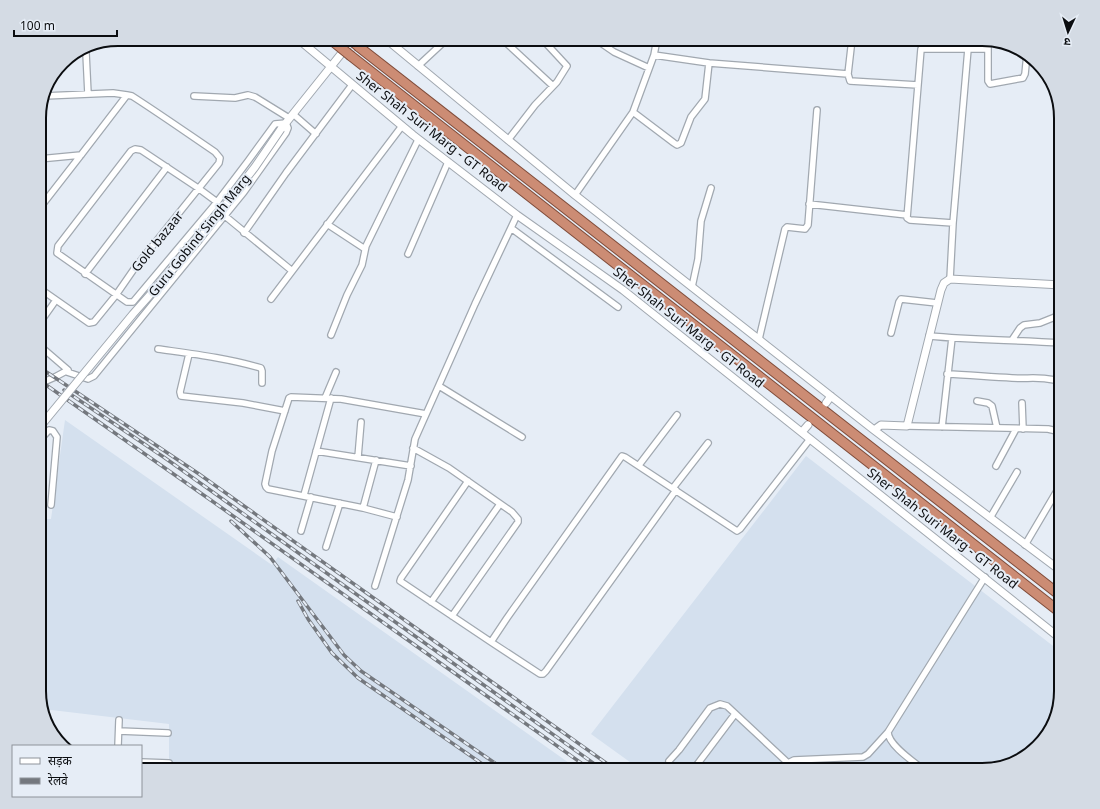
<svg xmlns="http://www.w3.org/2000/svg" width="1100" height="809" font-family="'Noto Sans','Noto Sans Devanagari',sans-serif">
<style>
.built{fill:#d4e0ee}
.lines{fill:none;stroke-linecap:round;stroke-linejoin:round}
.minor-casing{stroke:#a1a8b0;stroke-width:8}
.tertiary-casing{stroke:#a1a8b0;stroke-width:9}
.trunk-casing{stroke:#804d3b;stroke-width:11}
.minor{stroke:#fff;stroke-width:5.5}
.tertiary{stroke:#fff;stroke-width:7}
.trunk{stroke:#cc8c74;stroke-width:9}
.rail-casing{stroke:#74787e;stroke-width:3.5}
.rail{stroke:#e6edf6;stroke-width:2;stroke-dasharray:6;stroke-linecap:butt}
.tertiary-bridge-casing{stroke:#a1a8b0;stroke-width:9;stroke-linecap:butt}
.trunk-bridge-casing{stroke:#804d3b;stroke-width:11;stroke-linecap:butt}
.tertiary-bridge{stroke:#fff;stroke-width:7}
.trunk-bridge{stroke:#cc8c74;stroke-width:9}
.labels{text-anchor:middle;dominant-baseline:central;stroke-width:4;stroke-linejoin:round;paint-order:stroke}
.street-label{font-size:13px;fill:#0b0d10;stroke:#e6edf6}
.rim{fill:none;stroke:#0b0d10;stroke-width:2}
</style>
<rect width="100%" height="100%" fill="#e6edf6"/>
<!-- built -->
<path class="built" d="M65,420L272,565L278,557L579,770H169V724L43,709L39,696V519H51Z
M806,456L1061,652V692L1045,739L1017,762L982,770H641L591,734Z"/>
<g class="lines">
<defs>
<path id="minor" d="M502,39L553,86
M595,39L614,52L649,68
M852,39L848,74L850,81L918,85
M988,41V81L990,84L1023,78L1025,74L1027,54
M86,53L88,94
M709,63L848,74
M418,66L447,39
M44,96L113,93L127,95
M194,96L235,98L248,95L255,97L289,118
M633,112L674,143L677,145L681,143L691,117L705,99L709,63L654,55
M293,114L316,134
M508,140L535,105L557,82L567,66L542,39
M39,159L81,155
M575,195L633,112L654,55L657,39
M809,204L907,215
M225,216L291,270
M953,223L910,220L907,218L921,49H987
M327,224L365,249
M511,228L618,307
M244,233L286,173L352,85
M408,254L448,162
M85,274L167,167
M950,279L953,223L968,49
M692,287L698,259L701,221L711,188
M39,288L89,323L94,322L116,295L134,269L219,163L220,158L215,152C187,133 160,114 132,96L127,95L81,155L39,209
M271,299L402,126
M39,324L56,300
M891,333L899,302L901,299L937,303
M331,335L347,295L362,265L366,246L418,140
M929,336C973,340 1017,340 1061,343
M759,339L785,229L787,227L805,229L808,225L817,110
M1012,340L1020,328L1024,325L1040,323L1055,317H1061
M158,349C193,354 227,358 261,368L262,371V383
M189,354L180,392L181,396L243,403L285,411
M67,372L88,379L94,376L244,192L286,133L288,128L286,123L275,124L248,161L217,202L133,302H127L57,253L58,246L131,151L135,149L141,150L198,188L217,202
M947,374C969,375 991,377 1012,378C1029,379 1045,376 1061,382
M39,384L55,377L68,370L39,345
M439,386L522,437
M325,398L336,372
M977,401L988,403L992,406L997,428
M1022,403L1023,429
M907,426L1048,429L1061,432
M942,427L952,338
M39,441L49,430L53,431L57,437L51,505
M413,448L449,468L512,512L518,519V522L452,616
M316,451L411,466
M358,457L361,422
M639,465L677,415
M996,466L1016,429
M468,481L401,578L400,581L491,642L540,674H543L546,671L676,490
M673,488L708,443
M304,495L331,398
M363,508L376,460
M397,517L363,508L268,489L266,487L265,484L272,451L289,398L291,397L341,399L426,414
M990,518L1017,472
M301,531L311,497
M1025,545L1061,484
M326,547L340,503
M375,586L408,480L415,439L475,304L517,215
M431,602L500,504
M491,642L507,618L622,456L625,457L737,531L740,529L810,439
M119,731L168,733
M118,746L119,720
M669,761L679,750L710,708L720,704L727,706L788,763
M141,762L169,763
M693,770L735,714
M781,770L788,763L794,760L863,757L868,754L888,732
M924,770C914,762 888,745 888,732L985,577"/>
<path id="tertiary" d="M298,39L413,135L517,215L623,290L1061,639
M386,39L575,195L874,430L1061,571
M281,129L353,39
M826,403L831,396
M874,430L881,425L907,426L941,290L944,283L950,279L1061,285
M802,432L808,425"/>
<path id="trunk" d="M359,47L1061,596
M351,56L1061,613"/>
</defs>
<!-- minor casing -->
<use href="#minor" class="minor-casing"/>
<!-- tertiary casing -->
<use href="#tertiary" class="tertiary-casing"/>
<!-- trunk casing -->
<use href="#trunk" class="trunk-casing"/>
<!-- minor -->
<use href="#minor" class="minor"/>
<!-- tertiary -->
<use href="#tertiary" class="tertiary"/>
<!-- trunk -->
<use href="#trunk" class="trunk"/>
<defs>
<path id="rail" d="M39,367L199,474L616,770
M39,380L212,501L591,770
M64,390L165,458L603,770
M231,521L270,557L344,655L361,671L505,770
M298,601L308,619L332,653L358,678L491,770"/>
</defs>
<!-- rail casing -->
<use href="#rail" class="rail-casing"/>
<!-- rail -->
<use href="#rail" class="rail"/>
<defs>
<path id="tertiary-bridge" d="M39,428L133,314L197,242L255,167L281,129"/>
<path id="trunk-bridge" d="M330,39L351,56
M350,39L359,47"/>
</defs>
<!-- tertiary-bridge casing -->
<use href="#tertiary-bridge" class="tertiary-bridge-casing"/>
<!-- trunk-bridge casing -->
<use href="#trunk-bridge" class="trunk-bridge-casing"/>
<!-- tertiary-bridge -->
<use href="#tertiary-bridge" class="tertiary-bridge"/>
<!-- trunk-bridge -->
<use href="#trunk-bridge" class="trunk-bridge"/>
</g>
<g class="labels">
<!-- street labels -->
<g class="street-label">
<text transform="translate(432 131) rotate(38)">Sher Shah Suri Marg - GT Road</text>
<text transform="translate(199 235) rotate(-51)">Guru Gobind Singh Marg</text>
<text transform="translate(157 241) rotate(-51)">Gold bazaar</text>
<text transform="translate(689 327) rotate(38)">Sher Shah Suri Marg - GT Road</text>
<text transform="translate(943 528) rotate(38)">Sher Shah Suri Marg - GT Road</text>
</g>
</g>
<!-- crop -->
<path d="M0 0H1100V809H0ZM118 46H982A72 72 0 0 1 1054 118V691A72 72 0 0 1 982 763H118A72 72 0 0 1 46 691V118A72 72 0 0 1 118 46Z" fill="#d4dbe4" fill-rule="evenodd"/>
<path class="rim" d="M118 46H982A72 72 0 0 1 1054 118V691A72 72 0 0 1 982 763H118A72 72 0 0 1 46 691V118A72 72 0 0 1 118 46Z"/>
<!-- legend -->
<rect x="12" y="745" width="130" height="52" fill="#e6edf6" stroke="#8e939a"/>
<rect x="20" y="758" width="20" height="6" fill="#ffffff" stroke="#8e939a"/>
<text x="48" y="765" font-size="12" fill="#0b0d10">सड़क</text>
<rect x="20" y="778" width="20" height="6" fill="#74787e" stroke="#8e939a"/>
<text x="48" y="785" font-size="12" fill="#0b0d10">रेलवे</text>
<!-- north arrow -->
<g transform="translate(1068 32) rotate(184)" stroke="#e6edf6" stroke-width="3" paint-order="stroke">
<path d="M0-3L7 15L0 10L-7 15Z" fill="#0b0d10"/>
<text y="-6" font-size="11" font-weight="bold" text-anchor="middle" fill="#0b0d10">उ</text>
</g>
<!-- scale -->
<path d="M14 30v6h103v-6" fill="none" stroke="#0b0d10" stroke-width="2"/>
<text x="20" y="30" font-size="12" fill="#0b0d10" stroke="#e6edf6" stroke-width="3" paint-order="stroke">100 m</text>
</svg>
